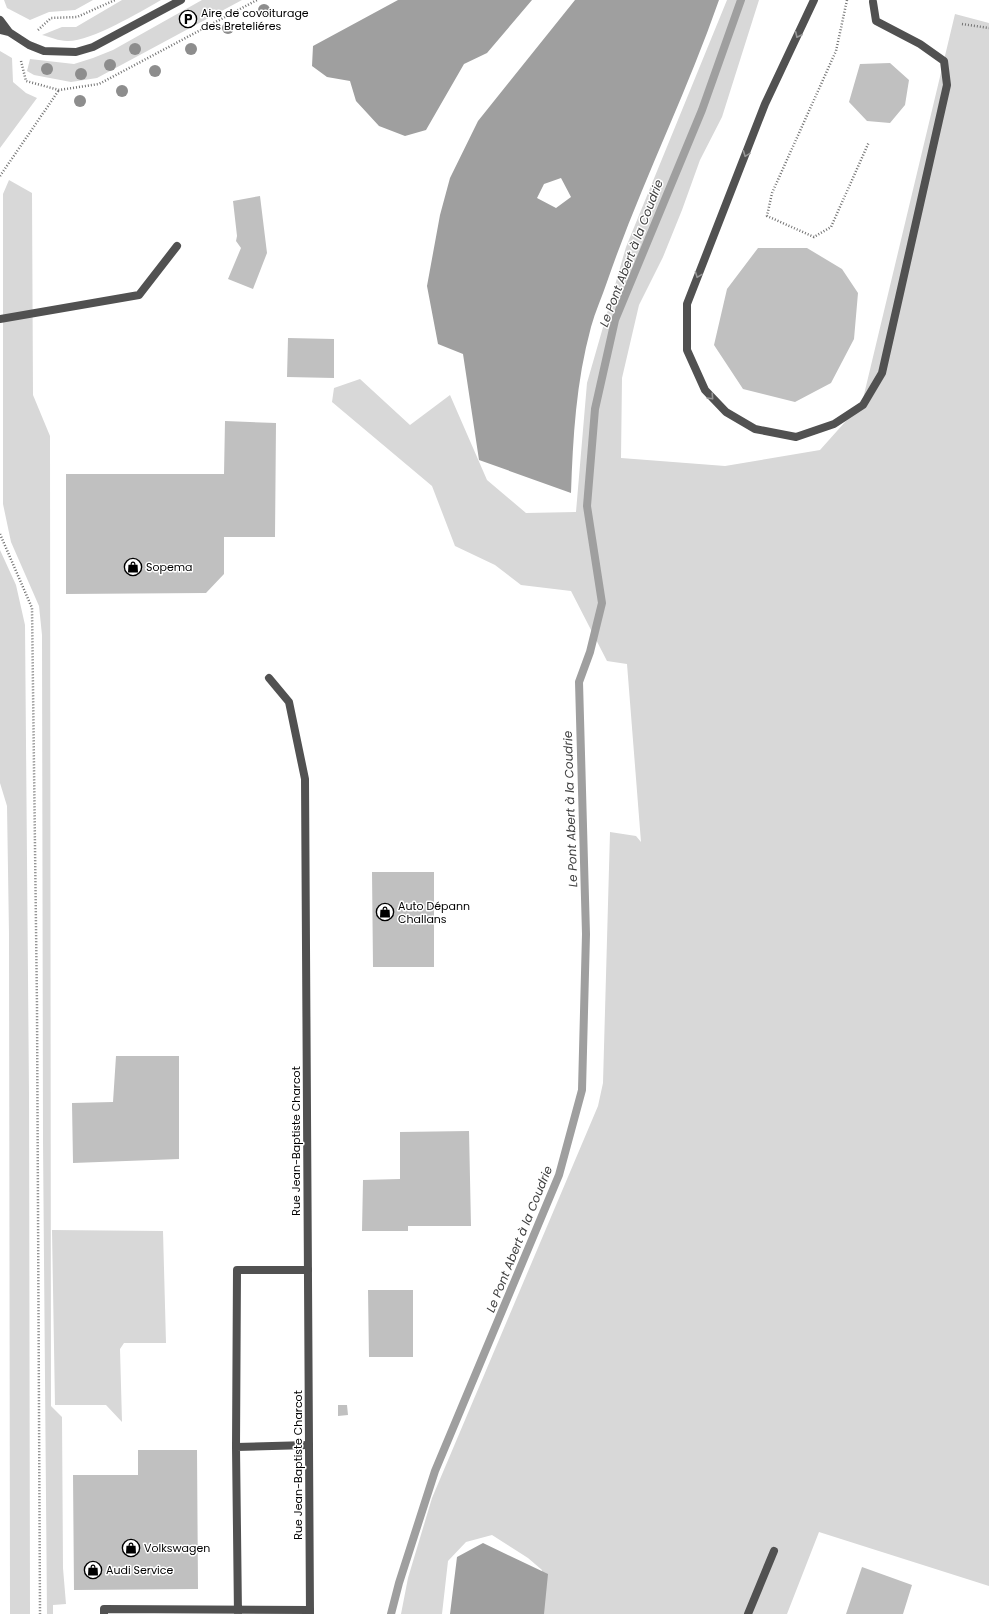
<svg xmlns="http://www.w3.org/2000/svg" width="989" height="1614" font-family="Poppins,sans-serif">
<style>
.green{fill:#d8d8d8}
.water{fill:#9f9f9f;fill-rule:evenodd}
.lines{fill:none;stroke-linecap:round;stroke-linejoin:round}
.stream{stroke:#9f9f9f;stroke-width:8}
.building{fill:#c0c0c0}
.path{stroke:#737373;stroke-width:2.5;stroke-dasharray:1 2;stroke-linecap:butt}
.lane{stroke:#515151;stroke-width:8}
.street{stroke:#515151;stroke-width:8}
.tree{fill:#8d8d8d}
.oneway{stroke:#979797}
.labels{text-anchor:middle;dominant-baseline:central;stroke-width:3;stroke-linejoin:round;paint-order:stroke}
.poi-label{font-size:11px;fill:#000;stroke:#fff;text-anchor:start}
.street-label{font-size:11px;fill:#000;stroke:#fff}
.water-label{font-size:12px;font-style:italic;fill:#404040;stroke:#fff}
</style>
<rect width="100%" height="100%" fill="#fff"/>
<!-- green -->
<path class="green" d="M4,0H93L75,10L49,12L30,20L7,8Z
M122,0H161C140,12 90,42 67,41C59,41 50,37 42,35L62,27H76Z
M202,0H242L97,78L71,82L34,75L27,71L30,59L74,64L93,58L113,50Z
M727,0H759L722,117L700,160L682,210L663,257L639,305L622,378L621,458L725,466L820,450L862,403L955,14L989,23V1586L819,1532L787,1614H537L542,1570L528,1558L492,1535L466,1542L448,1561L442,1614H401L408,1578L432,1498L598,1106L603,1083L610,832L636,836L641,842L627,664L607,661L571,591L521,585L495,565L455,546L432,486L332,402L334,388L360,379L410,425L450,395L487,480L526,513L576,512L587,383L626,247Z
M0,51L12,58L13,82L26,93L37,98L0,148Z
M9,180L32,193L33,395L50,436L51,1406L62,1417L63,1568L66,1604L53,1605V1614H47L43,1141L42,635L39,606L11,542L3,504V194Z
M0,550L16,585L25,625L29,1095L30,1614H10L9,934L7,806L0,783Z
M52,1230L163,1231L166,1343H124L120,1349L122,1422L106,1405H55Z"/>
<!-- water -->
<path class="water" d="M398,0H532L487,53L464,64L426,130L405,136L379,126L356,101L350,81L327,77L312,66L313,46Z
M575,0H719C686,95 640,186 607,282C602,297 595,312 591,327C576,382 573,437 571,493L479,460L463,354L438,344L427,286L440,215L450,178L478,121ZM561,178L571,197L556,208L537,198L544,184Z
M483,1543L548,1574L544,1614H450L457,1557Z"/>
<g class="lines">
<!-- stream -->
<path class="stream" d="M391,1614L399,1583L435,1471L559,1175L582,1090L586,934L579,682L590,652L602,603L587,506L595,409L615,320L702,110L741,0"/>
</g>
<!-- building -->
<path class="building" d="M890,63L909,80L905,105L890,123L867,121L849,102L860,64Z
M260,196L267,253L253,289L228,279L241,248L236,241L237,236L233,201Z
M758,248H807L842,269L858,293L854,339L831,383L795,402L743,389L714,345L727,289Z
M288,338L334,339V378L287,377Z
M225,421L276,423L275,537H224V574L206,593L66,594V474H224Z
M372,872H434V967H373Z
M116,1056H179V1159L73,1163L72,1103L113,1102Z
M469,1131L471,1226H408V1231H362L363,1180L400,1179V1132Z
M368,1290H413V1357H369Z
M338,1405H347L348,1415L338,1416Z
M138,1450H197L198,1589L74,1590L73,1475H138Z
M862,1567L912,1585L903,1614H846Z"/>
<g class="lines">
<!-- path -->
<path class="path" d="M847,0L836,51L772,193L767,216L814,237L831,227L869,142
M962,24L989,28
M38,30L51,18L77,17L115,0
M21,61L26,81L59,90L99,84L257,0
M0,176L59,90
M0,534L32,608L37,1006L40,1614"/>
<!-- lane -->
<path class="lane" d="M814,0L765,104L687,304V350L705,390L726,412L755,429L796,437L834,424L863,405L882,373L947,85L944,61L920,44L876,21L873,2
M0,20L9,32
M0,30L9,32L29,45L44,51L76,52L93,47L181,0
M0,319L139,295L177,246
M236,1447L237,1270H308
M104,1614V1609L310,1610
M238,1614L236,1447L309,1445
M748,1614L774,1551"/>
<!-- street -->
<path class="street" d="M269,678L289,702L305,779L310,1614"/>
</g>
<!-- trees -->
<g class="tree">
<circle cx="264" cy="10" r="6"/>
<circle cx="228" cy="28" r="6"/>
<circle cx="135" cy="49" r="6"/>
<circle cx="191" cy="49" r="6"/>
<circle cx="110" cy="65" r="6"/>
<circle cx="47" cy="69" r="6"/>
<circle cx="155" cy="71" r="6"/>
<circle cx="81" cy="74" r="6"/>
<circle cx="122" cy="91" r="6"/>
<circle cx="80" cy="101" r="6"/>
</g>
<!-- one-way arrows -->
<defs><path id="oneway-chevron" d="M-2-3.5L2.5 0L-2 3.5" fill="none" stroke-width="1.6" stroke-linecap="round" stroke-linejoin="round"/></defs>
<g class="oneway">
<use href="#oneway-chevron" transform="translate(798 35) rotate(115)"/>
<use href="#oneway-chevron" transform="translate(746 154) rotate(111)"/>
<use href="#oneway-chevron" transform="translate(698 275) rotate(111)"/>
<use href="#oneway-chevron" transform="translate(711 397) rotate(47)"/>
</g>
<!-- icons -->
<defs>
<symbol id="parking-ring" viewBox="-11 -11 22 22"><circle r="9.5" fill="#fff" stroke="#000" stroke-width="1.5"/><path d="M-3.5-5.5H1a3.5 3.5 0 0 1 0 7H-1V5.5H-3.5ZM-1-3.4V-.6H.8a1.4 1.4 0 0 0 0-2.8Z" fill="#000"/></symbol>
<symbol id="shop-ring" viewBox="-11 -11 22 22"><circle r="9.5" fill="#fff" stroke="#000" stroke-width="1.5"/><path d="M-5-2.5h2.3a2.7 3.5 0 0 1 5.4 0H5L5.5 6h-11ZM-1.5-2.5h3a1.5 2.3 0 0 0-3 0Z" fill="#000"/></symbol>
</defs>
<g fill-rule="evenodd">
<use href="#parking-ring" x="178" y="9" width="20" height="20"/>
<use href="#shop-ring" x="123" y="557" width="20" height="20"/>
<use href="#shop-ring" x="375" y="902" width="20" height="20"/>
<use href="#shop-ring" x="121" y="1538" width="20" height="20"/>
<use href="#shop-ring" x="83" y="1560" width="20" height="20"/>
</g>
<g class="labels">
<!-- poi labels -->
<g class="poi-label">
<text x="201" y="13">Aire de covoiturage<tspan x="201" dy="13">des Breteliéres</tspan></text>
<text x="146" y="567">Sopema</text>
<text x="398" y="906">Auto Dépann<tspan x="398" dy="13">Challans</tspan></text>
<text x="144" y="1548">Volkswagen</text>
<text x="106" y="1570">Audi Service</text>
</g>
<!-- street labels -->
<g class="street-label">
<text transform="translate(296 1141) rotate(-90)">Rue Jean-Baptiste Charcot</text>
<text transform="translate(298 1465) rotate(-90)">Rue Jean-Baptiste Charcot</text>
</g>
<!-- water labels -->
<g class="water-label">
<text transform="translate(631 253) rotate(-69)">Le Pont Abert à la Coudrie</text>
<text transform="translate(570 809) rotate(-92)">Le Pont Abert à la Coudrie</text>
<text transform="translate(519 1239) rotate(-68)">Le Pont Abert à la Coudrie</text>
</g>
</g>
</svg>
